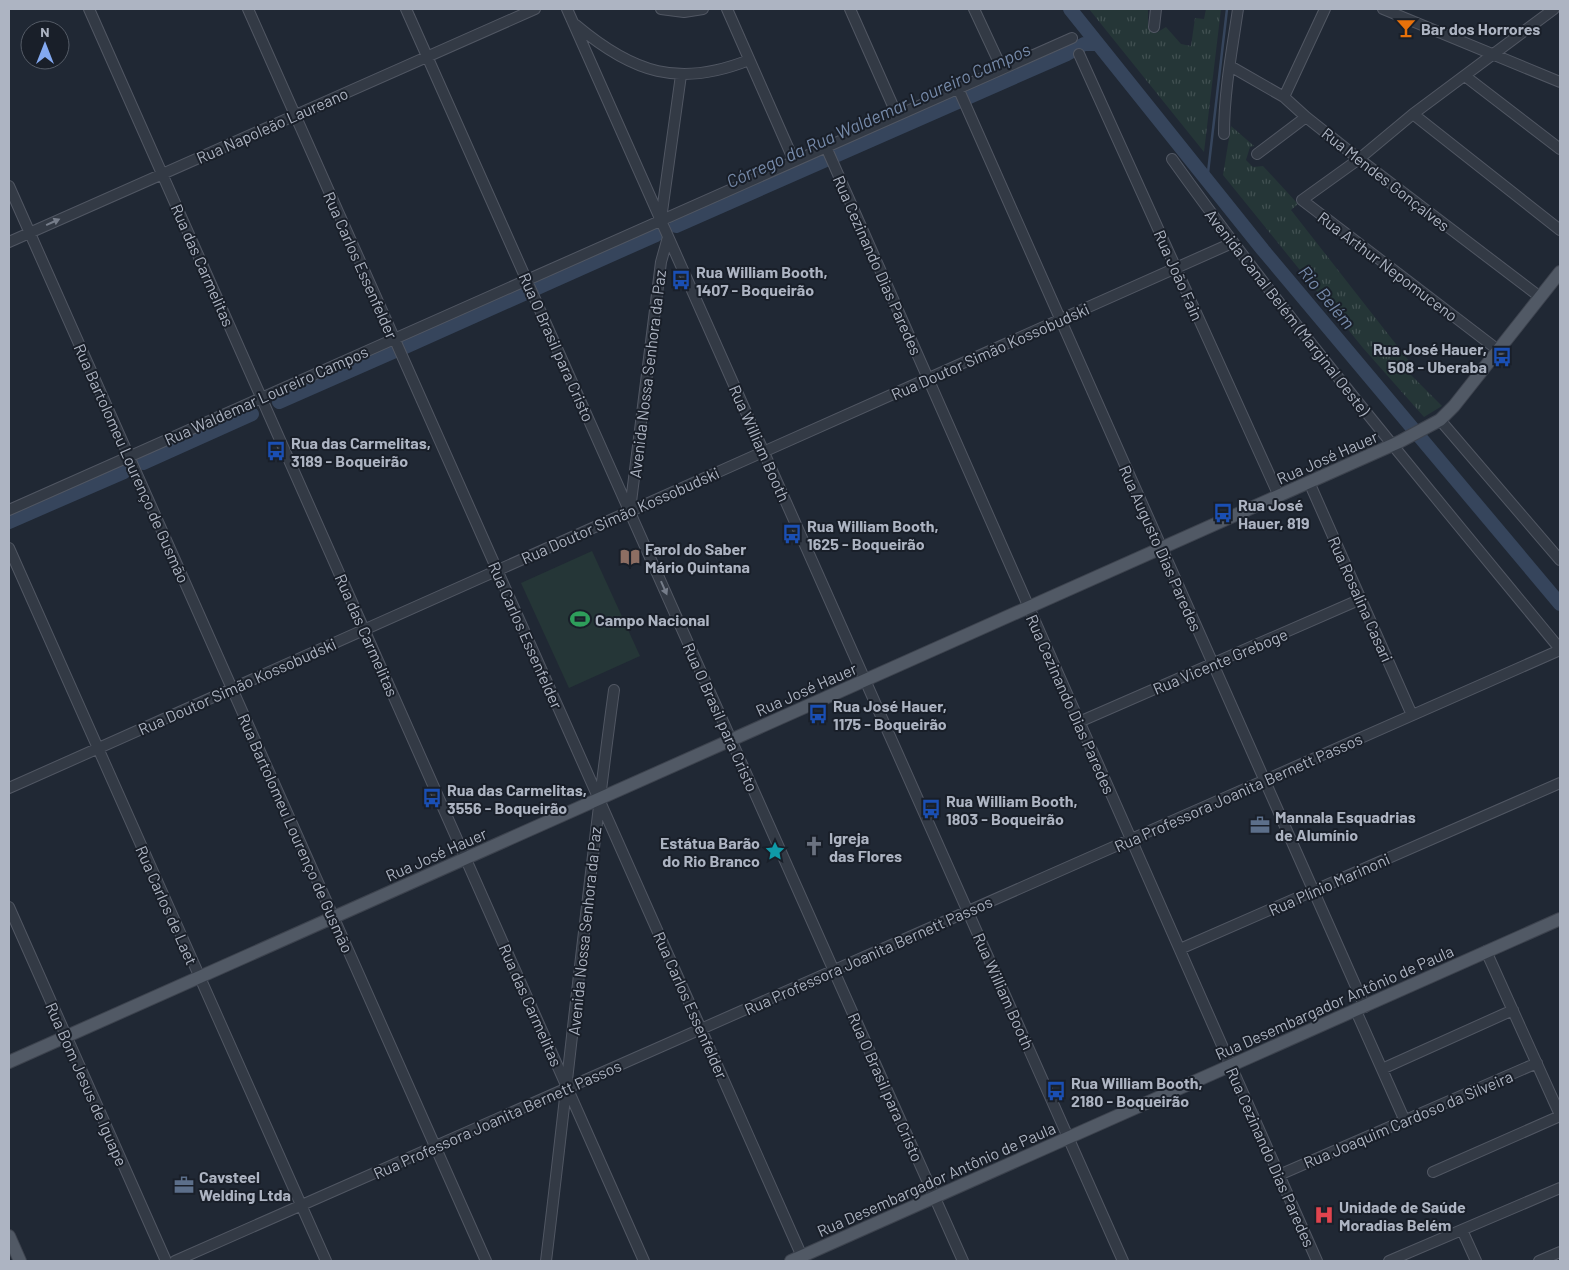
<svg xmlns="http://www.w3.org/2000/svg" width="1569" height="1270" font-family="Barlow,sans-serif">
<style>
.grass{fill:url(#grass-tufts)}
.green{fill:#253637}
.lines{fill:none;stroke-linecap:round;stroke-linejoin:round}
.stream{stroke:#36455c;stroke-width:2.5}
.river{stroke:#36455c;stroke-width:14}
.minor-casing{stroke:#515763;stroke-width:12}
.major-casing{stroke:#3d434e;stroke-width:14}
.minor{stroke:#333a45;stroke-width:10}
.major{stroke:#515965;stroke-width:12}
.oneway{fill:#767d8a}
.labels{text-anchor:middle;dominant-baseline:central;stroke-width:4;stroke-linejoin:round;paint-order:stroke}
.poi-label{font-size:16px;font-weight:bold;fill:#adb4c2;stroke:#191f29;text-anchor:start}
.street-label{font-size:16px;fill:#adb4c2;stroke:#191f29}
.water-label{font-size:18px;font-style:italic;fill:#768aa9;stroke:#191f29}
</style>
<defs>
<pattern id="grass-tufts" width="24" height="20" patternUnits="userSpaceOnUse" patternTransform="scale(1.25)"><rect width="24" height="20" fill="#253637"/><path d="M3 7l-1-3M5 7V3M7 7l1-3M15 17l-1-3M17 17v-4M19 17l1-3" fill="none" stroke="#425152"/></pattern>
</defs>
<rect width="100%" height="100%" fill="#202834"/>
<!-- grass -->
<path class="grass" d="M1089,9H1148V25L1156,33L1166,27L1181,44L1191,46L1195,18L1204,19L1206,9H1221L1204,152Z
M1231,126L1254,146L1250,147L1246,160L1253,167L1263,166L1298,204L1291,210L1413,366L1408,372L1442,406L1424,417L1363,348L1223,175Z"/>
<!-- green -->
<path class="green" d="M592,551L640,656L569,688L521,583Z"/>
<g class="lines">
<!-- stream -->
<path class="stream" d="M1207,181L1227,9"/>
<!-- river -->
<path class="river" d="M1070,9L1263,250L1560,604
M676,226L1067,54L1084,44H1096
M405,347L656,235
M279,402L395,351
M143,463L252,414
M9,522L124,472"/>
<defs>
<path id="minor" d="M89,9L644,1261
M248,9L804,1261
M406,9L963,1261
M567,9L1123,1261
M661,9L684,12L703,9
M727,9L794,161
M850,9L897,115
M974,9L1002,69
M1383,9L1560,82
M576,25C633,73 679,88 749,60
M1154,27L1156,9
M1079,54L1279,496
M1230,66L1284,97L1306,117L1359,159L1540,297
M1465,76L1560,149
M958,88L1365,1007
M1284,97L1325,9
M1413,114L1560,230
M1224,134C1224,92 1232,50 1238,9
M826,147L1317,1261
M1257,154L1306,117
M1172,159C1293,328 1428,488 1560,649
M9,186L486,1261
M661,219L681,75
M9,242L535,9
M1498,350L1302,200L1359,159L1413,114L1554,9
M1440,420L1560,560
M1309,482L1412,715
M9,510L1072,38
M630,510L661,262L668,237
M9,548L326,1261
M1079,722L1361,599
M9,788L1232,243
M9,907L166,1261
M1180,949L1560,783
M1486,951L1560,1115
M1356,1011L1405,1121
M1382,1069L1513,1010
M1433,1172L1560,1116
M1279,1175L1537,1063
M1462,1230L1476,1261
M175,1261L1560,650
M546,1261C569,1071 588,880 614,690
M1389,1261L1560,1188
M1539,1261L1560,1252"/>
<path id="major" d="M9,1062L1399,442L1440,420L1454,406L1560,272
M9,1236L20,1261
M791,1261L1560,919"/>
</defs>
<!-- minor casing -->
<use href="#minor" class="minor-casing"/>
<!-- major casing -->
<use href="#major" class="major-casing"/>
<!-- minor -->
<use href="#minor" class="minor"/>
<!-- major -->
<use href="#major" class="major"/>
</g>
<!-- one-way arrows -->
<defs><path id="oneway-solid" d="M-6-.8H1V-3.2L6.5 0L1 3.2V.8H-6Z" transform="scale(1.25)"/></defs>
<g class="oneway">
<use href="#oneway-solid" transform="translate(53 222) rotate(-24)"/>
<use href="#oneway-solid" transform="translate(664 588) rotate(66)"/>
</g>
<!-- icons -->
<defs>
<symbol id="bar-bare" viewBox="-9 -9 18 18"><path d="M-6-5H6L.8 .8V4.5H3.5V6h-7V4.5H-.8V.8Z" fill="#e8710a" stroke="#191f29" stroke-width="2.5" paint-order="stroke"/></symbol>
<symbol id="bus-bare" viewBox="-9 -9 18 18"><path d="M-5-6H5V4H4V6H2V4H-2V6H-4V4H-5ZM-3.5-4V0h7V-4ZM-3.5 1.2v1.5H-2V1.2ZM2 1.2v1.5H3.5V1.2Z" fill="#1a4fb4" stroke="#191f29" stroke-width="2.5" paint-order="stroke"/></symbol>
<symbol id="library-bare" viewBox="-9 -9 18 18"><path d="M-6-4Q-3-5.5-.7-3.5V5Q-3 3-6 4ZM6-4Q3-5.5 .7-3.5V5Q3 3 6 4Z" fill="#8d6e63" stroke="#191f29" stroke-width="2.5" paint-order="stroke"/></symbol>
<symbol id="stadium-bare" viewBox="-9 -9 18 18"><path d="M0-5a6.5 5 0 1 0 0 10a6.5 5 0 1 0 0-10ZM-3.5-1.8h7v3.6h-7Z" fill="#2e9e5b" stroke="#191f29" stroke-width="2.5" paint-order="stroke"/></symbol>
<symbol id="office-bare" viewBox="-9 -9 18 18"><path d="M-6-3h4V-5.5h4V-3h4V5H-6ZM-1-4.5V-3h2v-1.5ZM-6 0V1H6V0Z" fill="#5c6f8a" stroke="#191f29" stroke-width="2.5" paint-order="stroke"/></symbol>
<symbol id="church-bare" viewBox="-9 -9 18 18"><path d="M-1.2-6h2.4v3.5h3.3v2.4h-3.3V6h-2.4V-.1h-3.3v-2.4h3.3Z" fill="#6b7280" stroke="#191f29" stroke-width="2.5" paint-order="stroke"/></symbol>
<symbol id="sight-bare" viewBox="-9 -9 18 18"><path d="M0-6L1.8-2.2L6-1.7L2.9 1.2L3.7 5.4L0 3.3L-3.7 5.4L-2.9 1.2L-6-1.7L-1.8-2.2Z" fill="#0f9aa8" stroke="#191f29" stroke-width="2.5" paint-order="stroke"/></symbol>
<symbol id="hospital-bare" viewBox="-9 -9 18 18"><path d="M-5-5h3v3.5h4V-5h3V5h-3V1.5h-4V5h-3Z" fill="#e0444e" stroke="#191f29" stroke-width="2.5" paint-order="stroke"/></symbol>
</defs>
<g fill-rule="evenodd">
<use href="#bar-bare" x="1392" y="14" width="28" height="28"/>
<use href="#bus-bare" x="667" y="266" width="28" height="28"/>
<use href="#bus-bare" x="1488" y="343" width="28" height="28"/>
<use href="#bus-bare" x="262" y="437" width="28" height="28"/>
<use href="#bus-bare" x="1209" y="499" width="28" height="28"/>
<use href="#bus-bare" x="778" y="520" width="28" height="28"/>
<use href="#library-bare" x="616" y="543" width="28" height="28"/>
<use href="#stadium-bare" x="566" y="605" width="28" height="28"/>
<use href="#bus-bare" x="804" y="700" width="28" height="28"/>
<use href="#bus-bare" x="418" y="784" width="28" height="28"/>
<use href="#bus-bare" x="917" y="795" width="28" height="28"/>
<use href="#office-bare" x="1246" y="811" width="28" height="28"/>
<use href="#church-bare" x="800" y="832" width="28" height="28"/>
<use href="#sight-bare" x="761" y="837" width="28" height="28"/>
<use href="#bus-bare" x="1042" y="1077" width="28" height="28"/>
<use href="#office-bare" x="170" y="1171" width="28" height="28"/>
<use href="#hospital-bare" x="1310" y="1201" width="28" height="28"/>
</g>
<g class="labels">
<!-- poi labels -->
<g class="poi-label">
<text x="1421" y="28">Bar dos Horrores</text>
<text x="696" y="271">Rua William Booth,<tspan x="696" dy="18">1407 - Boqueirão</tspan></text>
<text x="1487" y="348" text-anchor="end">Rua José Hauer,<tspan x="1487" dy="18">508 - Uberaba</tspan></text>
<text x="291" y="442">Rua das Carmelitas,<tspan x="291" dy="18">3189 - Boqueirão</tspan></text>
<text x="1238" y="504">Rua José<tspan x="1238" dy="18">Hauer, 819</tspan></text>
<text x="807" y="525">Rua William Booth,<tspan x="807" dy="18">1625 - Boqueirão</tspan></text>
<text x="645" y="548">Farol do Saber<tspan x="645" dy="18">Mário Quintana</tspan></text>
<text x="595" y="619">Campo Nacional</text>
<text x="833" y="705">Rua José Hauer,<tspan x="833" dy="18">1175 - Boqueirão</tspan></text>
<text x="447" y="789">Rua das Carmelitas,<tspan x="447" dy="18">3556 - Boqueirão</tspan></text>
<text x="946" y="800">Rua William Booth,<tspan x="946" dy="18">1803 - Boqueirão</tspan></text>
<text x="1275" y="816">Mannala Esquadrias<tspan x="1275" dy="18">de Alumínio</tspan></text>
<text x="829" y="837">Igreja<tspan x="829" dy="18">das Flores</tspan></text>
<text x="760" y="842" text-anchor="end">Estátua Barão<tspan x="760" dy="18">do Rio Branco</tspan></text>
<text x="1071" y="1082">Rua William Booth,<tspan x="1071" dy="18">2180 - Boqueirão</tspan></text>
<text x="199" y="1176">Cavsteel<tspan x="199" dy="18">Welding Ltda</tspan></text>
<text x="1339" y="1206">Unidade de Saúde<tspan x="1339" dy="18">Moradias Belém</tspan></text>
</g>
<!-- street labels -->
<g class="street-label">
<text transform="translate(272 125) rotate(-24)">Rua Napoleão Laureano</text>
<text transform="translate(1386 179) rotate(38)">Rua Mendes Gonçalves</text>
<text transform="translate(203 265) rotate(66)">Rua das Carmelitas</text>
<text transform="translate(361 265) rotate(66)">Rua Carlos Essenfelder</text>
<text transform="translate(878 265) rotate(66)">Rua Cezinando Dias Paredes</text>
<text transform="translate(1388 266) rotate(37)">Rua Arthur Nepomuceno</text>
<text transform="translate(1179 275) rotate(66)">Rua João Fain</text>
<text transform="translate(1288 312) rotate(52)">Avenida Canal Belém (Marginal Oeste)</text>
<text transform="translate(557 347) rotate(66)">Rua O Brasil para Cristo</text>
<text transform="translate(990 351) rotate(-24)">Rua Doutor Simão Kossobudski</text>
<text transform="translate(647 374) rotate(-83)">Avenida Nossa Senhora da Paz</text>
<text transform="translate(266 395) rotate(-24)">Rua Waldemar Loureiro Campos</text>
<text transform="translate(760 443) rotate(66)">Rua William Booth</text>
<text transform="translate(1327 457) rotate(-24)">Rua José Hauer</text>
<text transform="translate(132 463) rotate(66)">Rua Bartolomeu Lourenço de Gusmão</text>
<text transform="translate(620 515) rotate(-24)">Rua Doutor Simão Kossobudski</text>
<text transform="translate(1161 548) rotate(66)">Rua Augusto Dias Paredes</text>
<text transform="translate(1361 599) rotate(66)">Rua Rosalina Casari</text>
<text transform="translate(367 635) rotate(66)">Rua das Carmelitas</text>
<text transform="translate(526 635) rotate(66)">Rua Carlos Essenfelder</text>
<text transform="translate(1220 661) rotate(-23)">Rua Vicente Greboge</text>
<text transform="translate(237 686) rotate(-24)">Rua Doutor Simão Kossobudski</text>
<text transform="translate(806 689) rotate(-24)">Rua José Hauer</text>
<text transform="translate(1071 704) rotate(66)">Rua Cezinando Dias Paredes</text>
<text transform="translate(721 717) rotate(66)">Rua O Brasil para Cristo</text>
<text transform="translate(1238 792) rotate(-24)">Rua Professora Joanita Bernett Passos</text>
<text transform="translate(296 833) rotate(66)">Rua Bartolomeu Lourenço de Gusmão</text>
<text transform="translate(436 854) rotate(-24)">Rua José Hauer</text>
<text transform="translate(1329 884) rotate(-24)">Rua Plínio Marinoni</text>
<text transform="translate(167 905) rotate(66)">Rua Carlos de Laet</text>
<text transform="translate(584 931) rotate(-84)">Avenida Nossa Senhora da Paz</text>
<text transform="translate(868 955) rotate(-24)">Rua Professora Joanita Bernett Passos</text>
<text transform="translate(1004 991) rotate(66)">Rua William Booth</text>
<text transform="translate(1334 1002) rotate(-24)">Rua Desembargador Antônio de Paula</text>
<text transform="translate(531 1005) rotate(66)">Rua das Carmelitas</text>
<text transform="translate(691 1005) rotate(66)">Rua Carlos Essenfelder</text>
<text transform="translate(87 1084) rotate(66)">Rua Bom Jesus de Iguape</text>
<text transform="translate(886 1087) rotate(66)">Rua O Brasil para Cristo</text>
<text transform="translate(497 1119) rotate(-24)">Rua Professora Joanita Bernett Passos</text>
<text transform="translate(1408 1119) rotate(-23)">Rua Joaquim Cardoso da Silveira</text>
<text transform="translate(1271 1157) rotate(66)">Rua Cezinando Dias Paredes</text>
<text transform="translate(936 1179) rotate(-24)">Rua Desembargador Antônio de Paula</text>
</g>
<!-- water labels -->
<g class="water-label">
<text transform="translate(878 115) rotate(-24)">Córrego da Rua Waldemar Loureiro Campos</text>
<text transform="translate(1327 297) rotate(50)">Rio Belém</text>
</g>
</g>
<!-- border -->
<rect width="1569" height="1270" fill="none" stroke="#adb4c2" stroke-width="20"/>
<!-- north arrow -->
<g transform="translate(45 45)"><circle r="24" fill="#191f29" stroke="#545b66"/>
<path d="M0-4L9 19L0 12L-9 19Z" fill="#83a9f1"/>
<text y="-8" font-size="14" font-weight="bold" text-anchor="middle" fill="#adb4c2">N</text>
</g>
</svg>
